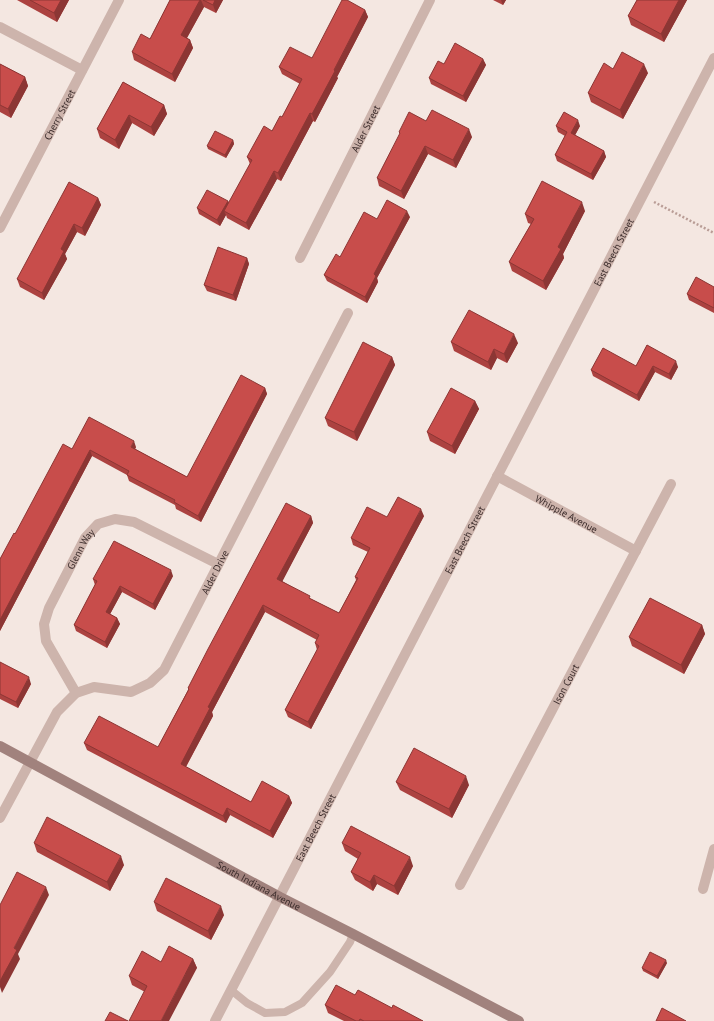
<svg xmlns="http://www.w3.org/2000/svg" width="714" height="1021" font-family="'PT Sans',sans-serif">
<style>
.lines{fill:none;stroke-linecap:round;stroke-linejoin:round}
.path{stroke:#b99d96;stroke-width:2.5;stroke-dasharray:2 2;stroke-linecap:butt}
.service{stroke:#cdb4ac;stroke-width:8}
.minor{stroke:#cdb4ac;stroke-width:10}
.secondary{stroke:#a1827d;stroke-width:10}
.wall{fill:#ac4240}
.shaded-wall{fill:#8c3634}
.building{fill:#c84d4b;stroke:#8c3634}
.labels{text-anchor:middle;dominant-baseline:central;stroke-width:4;stroke-linejoin:round;paint-order:stroke}
.street-label{font-size:10px;fill:#3b2c2b;stroke:#fbf2ee}
</style>
<rect width="100%" height="100%" fill="#f4e7e1"/>
<g class="lines">
<!-- path -->
<path class="path" d="M654,202L714,233"/>
<!-- service -->
<path class="service" d="M231,990L247,1003L265,1013L285,1012L302,1003L330,972L350,942L353,934"/>
<!-- minor -->
<g class="minor">
<path d="M0,27L82,70"/>
<path id="s1" d="M0,228L119,0"/>
<path id="s2" d="M300,258L430,0"/>
<path id="s3" d="M497,476L636,551"/>
<path id="s4" d="M76,693L46,641L44,624L49,608L85,538L98,524L115,519L134,522L218,564"/>
<path id="s5" d="M0,818L57,712L76,693L94,687L131,692L150,683L164,670L348,313"/>
<path id="s6" d="M460,885L671,484"/>
<path d="M703,889L714,849"/>
<path id="s7" d="M215,1021L714,58"/>
</g>
<!-- secondary -->
<path class="secondary" id="s8" d="M0,746L280,897L353,934L519,1021"/>
</g>
<!-- wall -->
<path class="wall" d="M17,0H69L57,22Z
M170,0H223L216,13L204,7L187,38L190,40L193,48L175,82L134,60L132,52L150,39Z
M493,0H506L503,5Z
M637,0H687L664,42L631,25L628,16Z
M365,10L368,17L337,77L338,78L315,122L313,121L281,181L277,179L249,230L227,218L226,215L220,226L199,214L197,208L228,201L229,203L250,164L247,157L272,131L282,117L300,84L282,74L279,67L312,58Z
M483,59L486,65L466,102L431,84L429,78L444,64Z
M0,64L25,77L28,86L11,118L0,112Z
M613,69L648,73L623,119L591,102L588,93Z
M123,82L164,105L167,114L154,136L132,123L119,149L100,138L97,129Z
M426,121L472,137L456,168L428,154L404,199L379,186L377,178L400,135L399,132Z
M556,126H580L575,135L604,151L606,157L593,180L557,161L555,155L565,136L558,132Z
M233,140L234,144L226,158L208,149L207,146Z
M98,198L101,205L85,236L77,232L65,254L67,259L44,300L20,287L17,279Z
M585,211L563,254L564,258L546,290L512,271L509,262L531,224L528,223L525,214Z
M410,217L377,278L378,282L367,303L327,281L324,275L340,257L377,219Z
M247,258L249,264L236,301L207,291L204,285Z
M714,287V313L689,300L687,294Z
M451,342L518,343L507,363L497,358L491,370L454,351Z
M647,345L678,367L671,380L655,372L639,401L593,376L591,370L636,366Z
M392,357L395,365L357,441L328,426L325,418Z
M265,388L267,394L201,522L176,509L175,505L129,481L127,475L92,456L0,631V559L15,534L72,449L136,447L135,449L187,477Z
M475,401L479,409L455,454L430,441L427,432Z
M311,516L313,523L282,581L311,599L339,613L356,580L355,577L368,552L353,545L351,538L387,517L424,516L311,729L288,717L285,710L317,650L315,643L317,640L265,612L212,712L213,716L186,767L251,802L289,796L292,803L273,838L230,815L226,823L87,750L84,743L158,747L188,690V688Z
M173,576L155,610L122,592L110,614L117,618L120,624L107,648L76,631L74,625L95,585L93,579Z
M702,625L705,634L684,674L632,646L629,637Z
M0,662L31,684L18,708L0,699Z
M396,782L469,785L452,818L400,790Z
M34,843L124,865L110,891L37,852Z
M342,843L413,866L398,895L377,884L373,891L355,880L351,872L358,859L345,851Z
M154,902L224,915L211,940L157,911Z
M193,959L197,968L145,992L132,985L129,976L161,962Z
M667,963L658,979L643,971L642,968Z
M355,995L392,1008L423,1021H344L328,1013L325,1005Z"/>
<!-- shaded-wall -->
<path class="shaded-wall" d="M61,0H69L57,22L54,13Z
M200,0H201L204,7L184,43L181,35Z
M215,0H223L216,13L213,5Z
M501,0H506L503,5Z
M679,0H687L664,42L661,34Z
M365,10L368,17L337,77L338,78L315,122L312,114Z
M190,40L193,48L175,82L172,74Z
M483,59L486,65L466,102L463,96Z
M644,64L648,73L623,119L620,110Z
M25,77L28,86L11,118L8,109Z
M164,105L167,114L154,136L151,127Z
M310,113L313,121L281,181L278,173Z
M129,115L132,123L119,149L115,140Z
M578,120L580,126L573,139L571,133Z
M469,129L472,137L456,168L453,160Z
M233,140L234,144L226,158L225,155Z
M425,146L428,154L404,199L401,191Z
M604,151L606,157L593,180L591,174Z
M274,171L277,179L249,230L246,223Z
M98,198L101,205L85,236L82,228Z
M228,201L230,207L224,211L226,215L220,226L217,220Z
M582,202L585,211L563,254L564,258L546,290L543,281L558,247Z
M407,211L410,217L377,278L378,282L367,303L365,297L374,274Z
M74,224L77,232L65,254L67,259L44,300L42,293L61,249Z
M247,258L249,264L236,301L233,295Z
M514,334L518,343L507,363L504,354Z
M494,349L497,358L491,370L488,362Z
M392,357L395,365L357,441L354,432Z
M676,361L678,367L671,380L669,374Z
M653,366L655,372L639,401L637,395Z
M265,388L267,394L201,522L198,516Z
M475,401L479,409L455,454L452,446Z
M134,441L136,447L133,453L131,447Z
M90,450L92,456L0,631V620Z
M421,509L424,516L311,729L308,722Z
M311,516L313,523L280,586L277,579Z
M171,570L173,576L155,610L153,604Z
M120,586L122,592L108,618L106,612Z
M263,605L265,612L212,712L213,716L183,772L181,764L208,707Z
M117,618L120,624L107,648L105,642Z
M702,625L705,634L684,674L681,665Z
M29,677L31,684L18,708L16,702Z
M466,776L469,785L452,818L449,809Z
M289,796L292,803L273,838L270,831Z
M227,808L230,815L226,823L223,816Z
M121,856L124,865L110,891L107,882Z
M410,857L413,866L398,895L394,886Z
M374,875L377,884L373,891L370,882Z
M46,887L49,895L18,954L20,959L2,993L0,987V981L14,948Z
M221,906L224,915L211,940L208,931Z
M193,959L197,968L169,1021H161Z
M666,960L667,963L658,979L657,976Z"/>
<!-- building -->
<path class="building" d="M30,0H61L54,13Z
M170,0H200L181,35L190,40L172,74L132,52L141,34L150,39Z
M203,0H215L213,5Z
M342,0H347L365,10L334,70L335,71L312,114L310,113L278,173L274,171L246,223L224,211L252,160L247,157L264,126L272,131L280,116L282,117L302,79L279,67L290,47L312,58Z
M637,0H679L661,34L628,16Z
M455,43L483,59L463,96L429,78L438,61L444,64Z
M622,52L644,64L620,110L588,93L604,63L613,69Z
M0,64L25,77L8,109L0,105Z
M123,82L164,105L151,127L129,115L115,140L97,129Z
M432,110L469,129L453,160L425,146L401,191L377,178L400,133L399,132L409,112L426,121Z
M564,112L578,120L571,133L604,151L591,174L555,155L567,132L556,126Z
M215,131L233,140L225,155L207,146Z
M542,181L582,202L558,247L561,249L543,281L509,262L534,219L525,214Z
M69,182L98,198L82,228L74,224L61,249L64,251L42,293L17,279Z
M207,190L228,201L217,220L197,208Z
M387,200L407,211L374,274L376,276L365,297L324,275L336,254L340,257L364,212L377,219Z
M218,247L247,258L233,295L204,285Z
M696,277L714,287V308L687,294Z
M469,310L514,334L504,354L494,349L488,362L451,342Z
M363,342L392,357L354,432L325,418Z
M647,345L676,361L669,374L653,366L637,395L591,370L603,348L636,366Z
M241,375L265,388L198,516L174,502L175,500L127,475L129,471L90,450L0,620V559L14,533L15,534L63,444L72,449L89,417L134,441L131,447L187,477Z
M451,388L475,401L452,446L427,432Z
M398,497L421,509L308,722L285,710L319,646L315,643L319,635L263,605L208,707L210,708L181,764L251,802L262,781L289,796L270,831L227,808L223,816L84,743L99,716L158,747L189,689L188,688L208,649L286,503L311,516L277,579L310,596L309,598L339,613L358,578L355,577L370,548L351,538L367,507L387,517Z
M114,541L171,570L153,604L120,586L106,612L117,618L105,642L74,625L97,581L93,579Z
M650,598L702,625L681,665L629,637Z
M0,662L29,677L16,702L0,694Z
M414,748L466,776L449,809L396,782Z
M47,817L121,856L107,882L34,843Z
M351,826L410,857L394,886L374,875L370,882L351,872L361,853L342,843Z
M17,872L46,887L14,948L17,950L0,981V905Z
M166,878L221,906L208,931L154,902Z
M169,946L193,959L161,1021H129L147,986L129,976L142,951L161,962Z
M650,952L666,960L657,976L642,968Z
M336,985L355,995L358,990L392,1008L393,1005L423,1021H364L360,1019L359,1021H356L325,1005Z
M662,1008L686,1021H656Z
M110,1012L128,1021H105Z"/>
<g class="labels">
<!-- street labels -->
<g class="street-label">
<text stroke="none"><textPath href="#s1" startOffset="128">Cherry Street</textPath></text>
<text stroke="none"><textPath href="#s2" startOffset="145">Alder Street</textPath></text>
<text stroke="none"><textPath href="#s7" startOffset="866">East Beech Street</textPath></text>
<text stroke="none"><textPath href="#s3" startOffset="79">Whipple Avenue</textPath></text>
<text stroke="none"><textPath href="#s7" startOffset="542">East Beech Street</textPath></text>
<text stroke="none"><textPath href="#s4" startOffset="161">Glenn Way</textPath></text>
<text stroke="none"><textPath href="#s5" startOffset="354">Alder Drive</textPath></text>
<text stroke="none"><textPath href="#s6" startOffset="227">Ison Court</textPath></text>
<text stroke="none"><textPath href="#s7" startOffset="218">East Beech Street</textPath></text>
<text stroke="none"><textPath href="#s8" startOffset="294">South Indiana Avenue</textPath></text>
</g>
</g>
</svg>
